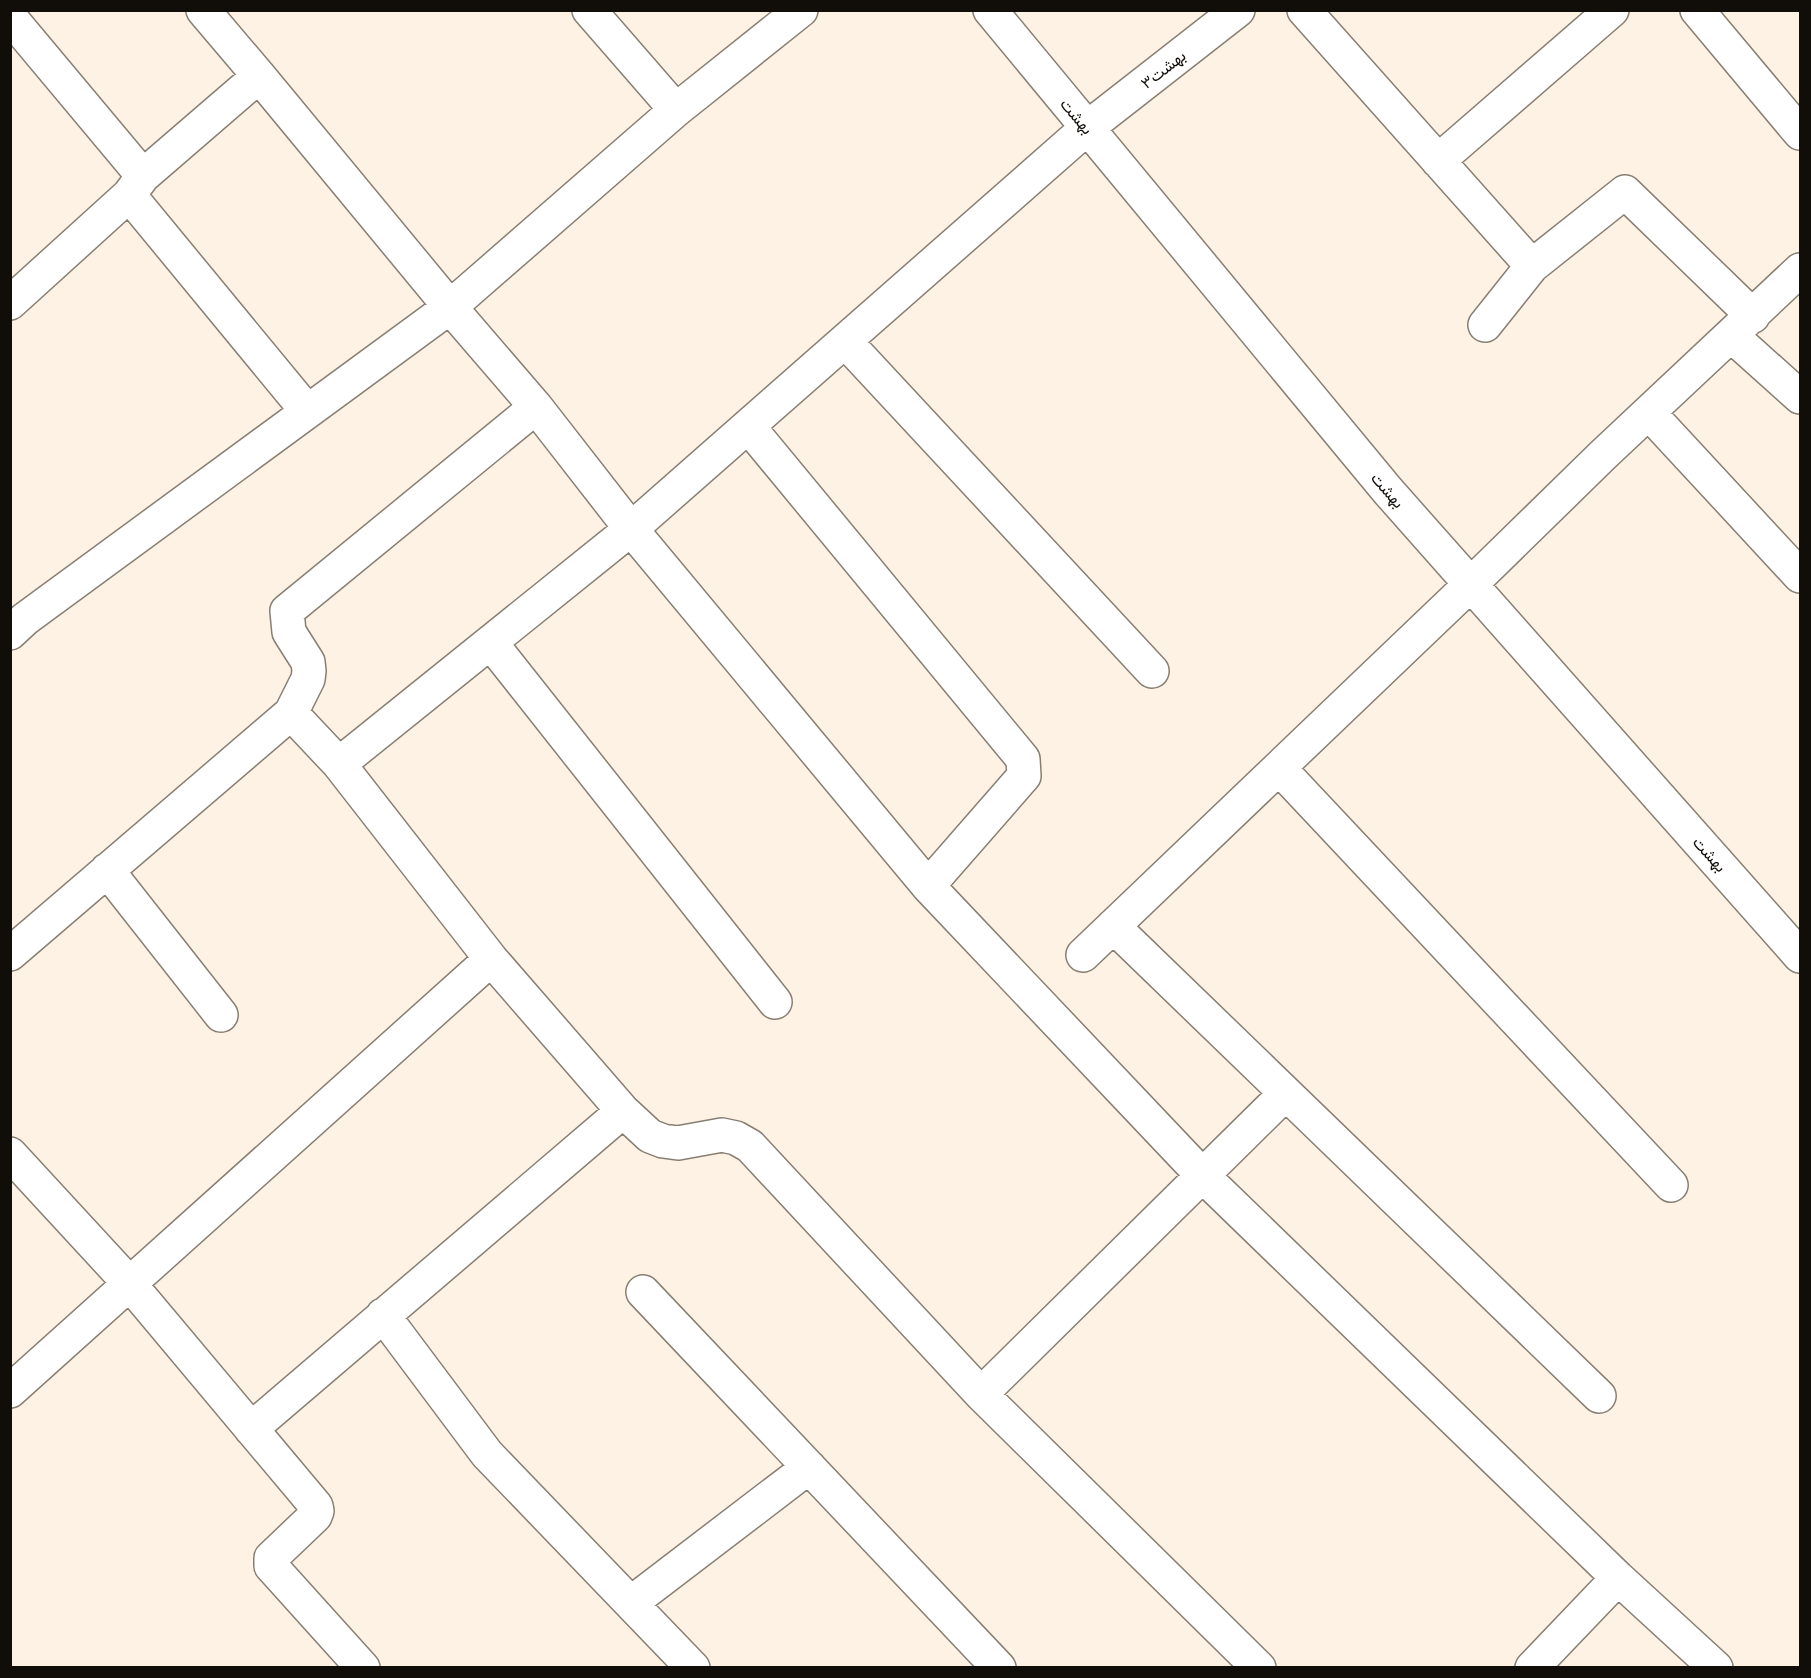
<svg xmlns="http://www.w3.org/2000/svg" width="1811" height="1678" font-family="'IBM Plex Sans',Vazirmatn,sans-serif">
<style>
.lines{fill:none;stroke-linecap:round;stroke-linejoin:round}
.minor-casing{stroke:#887f72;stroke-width:36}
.minor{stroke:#fff;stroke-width:33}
.labels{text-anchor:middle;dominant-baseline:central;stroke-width:6;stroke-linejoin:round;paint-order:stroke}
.street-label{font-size:16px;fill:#110e09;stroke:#fff}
</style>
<rect width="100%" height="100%" fill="#fdf2e4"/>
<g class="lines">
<defs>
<path id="minor" d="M203,10L259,76L450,307L536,407L631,529L928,886L1203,1176L1618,1578L1716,1668
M589,10L676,110
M990,10L1388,491L1800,956
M1304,10L1532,266
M1697,10L1800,133
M10,17L143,176
M1438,161L1612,10
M129,195L307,411
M10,303L129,195L143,176L259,76
M1485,325L1532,266L1625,192L1753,316
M1732,336L1800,397
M845,341L1152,671
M1649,413L1800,576
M748,426L1023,759L1024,776L928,886
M10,633L25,619L450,307L676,110L801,10
M491,643L775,1002
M291,713L339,764L491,959L623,1111L650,1136L663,1141L678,1143L722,1135L736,1138L750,1146L981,1394L1259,1668
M339,764L631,529L1087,128L1238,10
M1279,768L1671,1185
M107,870L221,1015
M1113,926L1599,1396
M10,954L291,713L308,679L309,671L308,662L289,632L287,611L536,407
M1083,955L1471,584L1603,455L1800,270
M10,1154L129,1283L316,1506L317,1511L315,1516L271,1558V1566L363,1668
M643,1292L999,1668
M383,1315L487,1454L693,1668
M10,1391L491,959
M981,1394L1285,1094
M251,1429L623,1111
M631,1603L809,1467
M1532,1668L1618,1578"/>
</defs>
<!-- minor casing -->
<use href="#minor" class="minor-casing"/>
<!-- minor -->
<use href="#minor" class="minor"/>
</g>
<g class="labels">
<!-- street labels -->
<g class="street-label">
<text transform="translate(1163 69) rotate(-38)">بهشت۳</text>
<text transform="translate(1077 116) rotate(50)">بهشت</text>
<text transform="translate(1388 490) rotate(49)">بهشت</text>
<text transform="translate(1710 854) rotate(48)">بهشت</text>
</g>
</g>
<!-- border -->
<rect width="1811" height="1678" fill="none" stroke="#110e09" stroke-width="24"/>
</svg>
